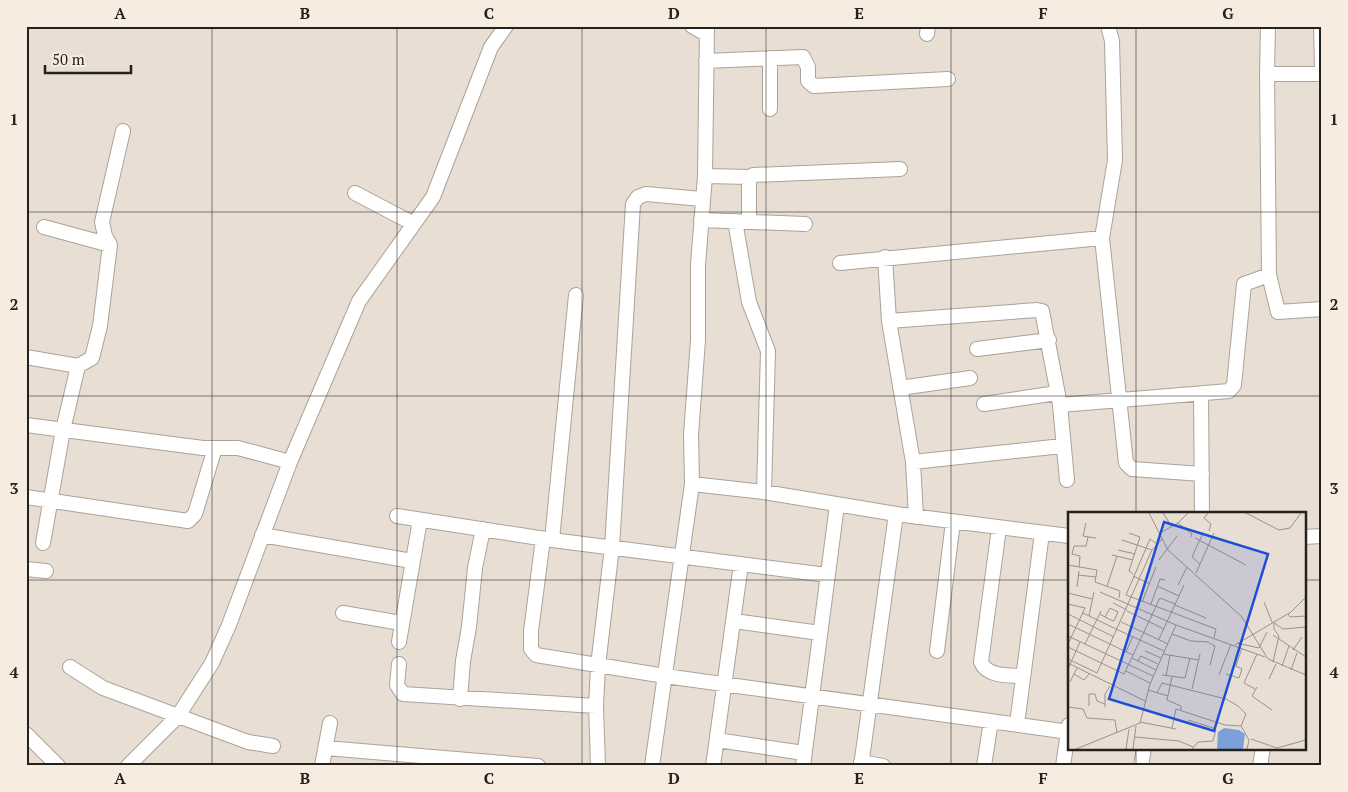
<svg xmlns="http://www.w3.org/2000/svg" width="1348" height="792" font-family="'PT Serif',serif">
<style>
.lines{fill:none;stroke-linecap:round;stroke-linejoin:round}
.minor-casing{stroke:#aca297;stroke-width:16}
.minor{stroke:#fff;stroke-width:14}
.grid{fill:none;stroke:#25211d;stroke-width:1;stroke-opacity:0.55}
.inset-road{fill:none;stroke:#9b928a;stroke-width:1}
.view{fill:#1d4ed8;fill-opacity:0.15;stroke:#1d4ed8;stroke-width:2.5}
.inset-edge{fill:none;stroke:#25211d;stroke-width:2.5}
.neatline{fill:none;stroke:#25211d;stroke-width:2}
.grid-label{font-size:16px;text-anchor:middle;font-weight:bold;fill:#25211d}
</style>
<rect width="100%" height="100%" fill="#e9ded3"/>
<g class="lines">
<defs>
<path id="minor" d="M692,26L706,34
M1108,26L1112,41L1115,160L1102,238L1126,463L1132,469L1202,474
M1268,26L1267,74L1269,275L1278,312L1322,309
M1321,26L1322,68
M927,34L928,26
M770,58V109
M706,61L803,57L808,67V81L814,86L948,79
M1267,74H1322
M705,176L750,177
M355,193L414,224
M701,220L805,224
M735,221L749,302L768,351L764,492
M749,222V180L753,175L900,169
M44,227L110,245
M885,257L889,321L913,462L916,517
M840,263L1102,238
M889,321L1037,310L1042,311L1060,405L1067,480
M977,349L1049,340
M26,357L78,366
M900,388L970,378
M1201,395L1202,513
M984,404L1057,393
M1060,405L1229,391L1234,385L1244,284L1269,275
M26,425L203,448H238L290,462
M913,462L1062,446
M692,484L764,492L896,514L1069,536
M26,497L188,521L195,514L215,448
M397,516L552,540L827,575
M999,528L981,662C987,677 1009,675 1022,676
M262,535L412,561
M1304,537L1322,536
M543,539L531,631V649L536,655L665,676L1069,732
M552,540L576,295
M43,543L63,430L78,366L92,358L100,326L110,245L105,236L102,222L123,131
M26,569L46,571
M343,613L401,623
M734,621L820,633
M399,642L420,520
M937,651L953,522
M399,664L397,685L403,694L596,706
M70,667L103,688L248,742L273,746
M460,699L463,661L469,627L475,568L483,529
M1017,724L1042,533
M26,734L58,766
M717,740L804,753
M326,748L538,766
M861,762L883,766
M128,766L178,716L212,663L229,625L290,462L359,301L433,197L491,47L506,26
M322,766L330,723
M598,766L596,706L598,666L612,547L633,204L638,197L646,194L702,199
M652,766L692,484L691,435L698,340V265L705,176L707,26
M713,766L741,564
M803,766L837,505
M861,766L896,514
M984,766L991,721
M1063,766L1069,725
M1141,766L1144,748
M1260,766L1263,748"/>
</defs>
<!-- minor casing -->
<use href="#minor" class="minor-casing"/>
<!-- minor -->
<use href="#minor" class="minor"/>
</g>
<!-- grid -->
<path class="grid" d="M212,26V766M397,26V766M582,26V766M766,26V766M951,26V766M1136,26V513M26,212H1322M26,396H1322M26,580H1069M1304,580H1322M1136,748V766"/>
<!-- overview -->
<g transform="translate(1068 512)">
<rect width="238" height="238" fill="#e9ded3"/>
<path d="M156,216L171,218L177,222L175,237H149L150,220Z" fill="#7ca0d8"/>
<path class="inset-road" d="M81,1L100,38L174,105L200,147L238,163M95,1L104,15M140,1L136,6L143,12L141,19M178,1L211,18L222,16L233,1M18,11L15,24L28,26M110,11L124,22L123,25M61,21L72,25L61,59L65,62M92,21L110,11L120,1M127,26L178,53M54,28L84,38M89,32L82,27L58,83L148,117L146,126M50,38L67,42M44,43L65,48M91,48L109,24M132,52L124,45L135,21M0,53L29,58L27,70L52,79L51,86M11,55L12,44L4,42L6,34H18L20,25M128,61L146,21M10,63L28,65M65,64L82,72M110,73L119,55M39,74L49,44M89,74L111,84M9,75L11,59M32,80L108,113L197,145M0,81L24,87M74,90L88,55M196,90L204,110M45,91L59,98M0,92L17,96L0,132M83,92L92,67L97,68M107,93L138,106M59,99L96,117M15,101L50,118M0,102L46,125M32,102L37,105L45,109H46L50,100L42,96L37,105M220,102L222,105L238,104M21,104L26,80M53,110L100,132M205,110L215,117L238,115M0,112L65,143M50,118L96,139M104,122L123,129L141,130M205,123L238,145M0,124L85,164M91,127L116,73M141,131L147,134L142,153M169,131L191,136L199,120M17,132L33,99M167,133L223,100L238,85M0,135L56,162L92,86L107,92M225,138L234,125M77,139L93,146M58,140L65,124M95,142L131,148M64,146L88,158M0,147L29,161L84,38L94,27M70,149L73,144L90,152M205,150L211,124L206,117V111M0,151L77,189M214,154L221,134M0,157L12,130M223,158L229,141M58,159L82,171M6,162L16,168L21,162M158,162L171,166L174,157L168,154L174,136M94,163L117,166L122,146M151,163L163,132M98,164L102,143M104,165L99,188L113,194V198M201,167L208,152M2,170L9,156M189,175L184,184L204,198M124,177L132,142M187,177L176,171L189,142M80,178L100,184M89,181L94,171L158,187L170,194L178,202L173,214L181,228L179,237M21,194V182H27L29,189L37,192M0,195L15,197L19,206L47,208L49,221M37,195V182L42,174M120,208L148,217L145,229L130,230L124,237M72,210L108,217M104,216L108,197L157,213L173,214M67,225L111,229L125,235M183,227L209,236L238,228M8,237L72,211L82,172L108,113M58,237L61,217M65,237L68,214"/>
<path class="view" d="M96,10L200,42L146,219L41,187Z"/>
<rect width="238" height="238" class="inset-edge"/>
</g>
<!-- border -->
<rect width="1348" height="792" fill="none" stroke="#f7ece0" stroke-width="55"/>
<!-- scale -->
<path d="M45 65v8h86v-8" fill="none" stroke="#25211d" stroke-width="2.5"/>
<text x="52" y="65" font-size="15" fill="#25211d" stroke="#f7ece0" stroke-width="4" paint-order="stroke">50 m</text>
<rect x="28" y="28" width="1292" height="736" class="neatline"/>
<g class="grid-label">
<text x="120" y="19">A</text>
<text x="305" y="19">B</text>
<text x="489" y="19">C</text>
<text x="674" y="19">D</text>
<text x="859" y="19">E</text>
<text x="1043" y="19">F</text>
<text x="1228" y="19">G</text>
<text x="14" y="125">1</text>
<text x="1334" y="125">1</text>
<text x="14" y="310">2</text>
<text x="1334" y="310">2</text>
<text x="14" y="494">3</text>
<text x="1334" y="494">3</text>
<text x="14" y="678">4</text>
<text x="1334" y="678">4</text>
<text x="120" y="784">A</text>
<text x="305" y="784">B</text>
<text x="489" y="784">C</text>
<text x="674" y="784">D</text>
<text x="859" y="784">E</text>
<text x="1043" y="784">F</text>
<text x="1228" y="784">G</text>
</g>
</svg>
